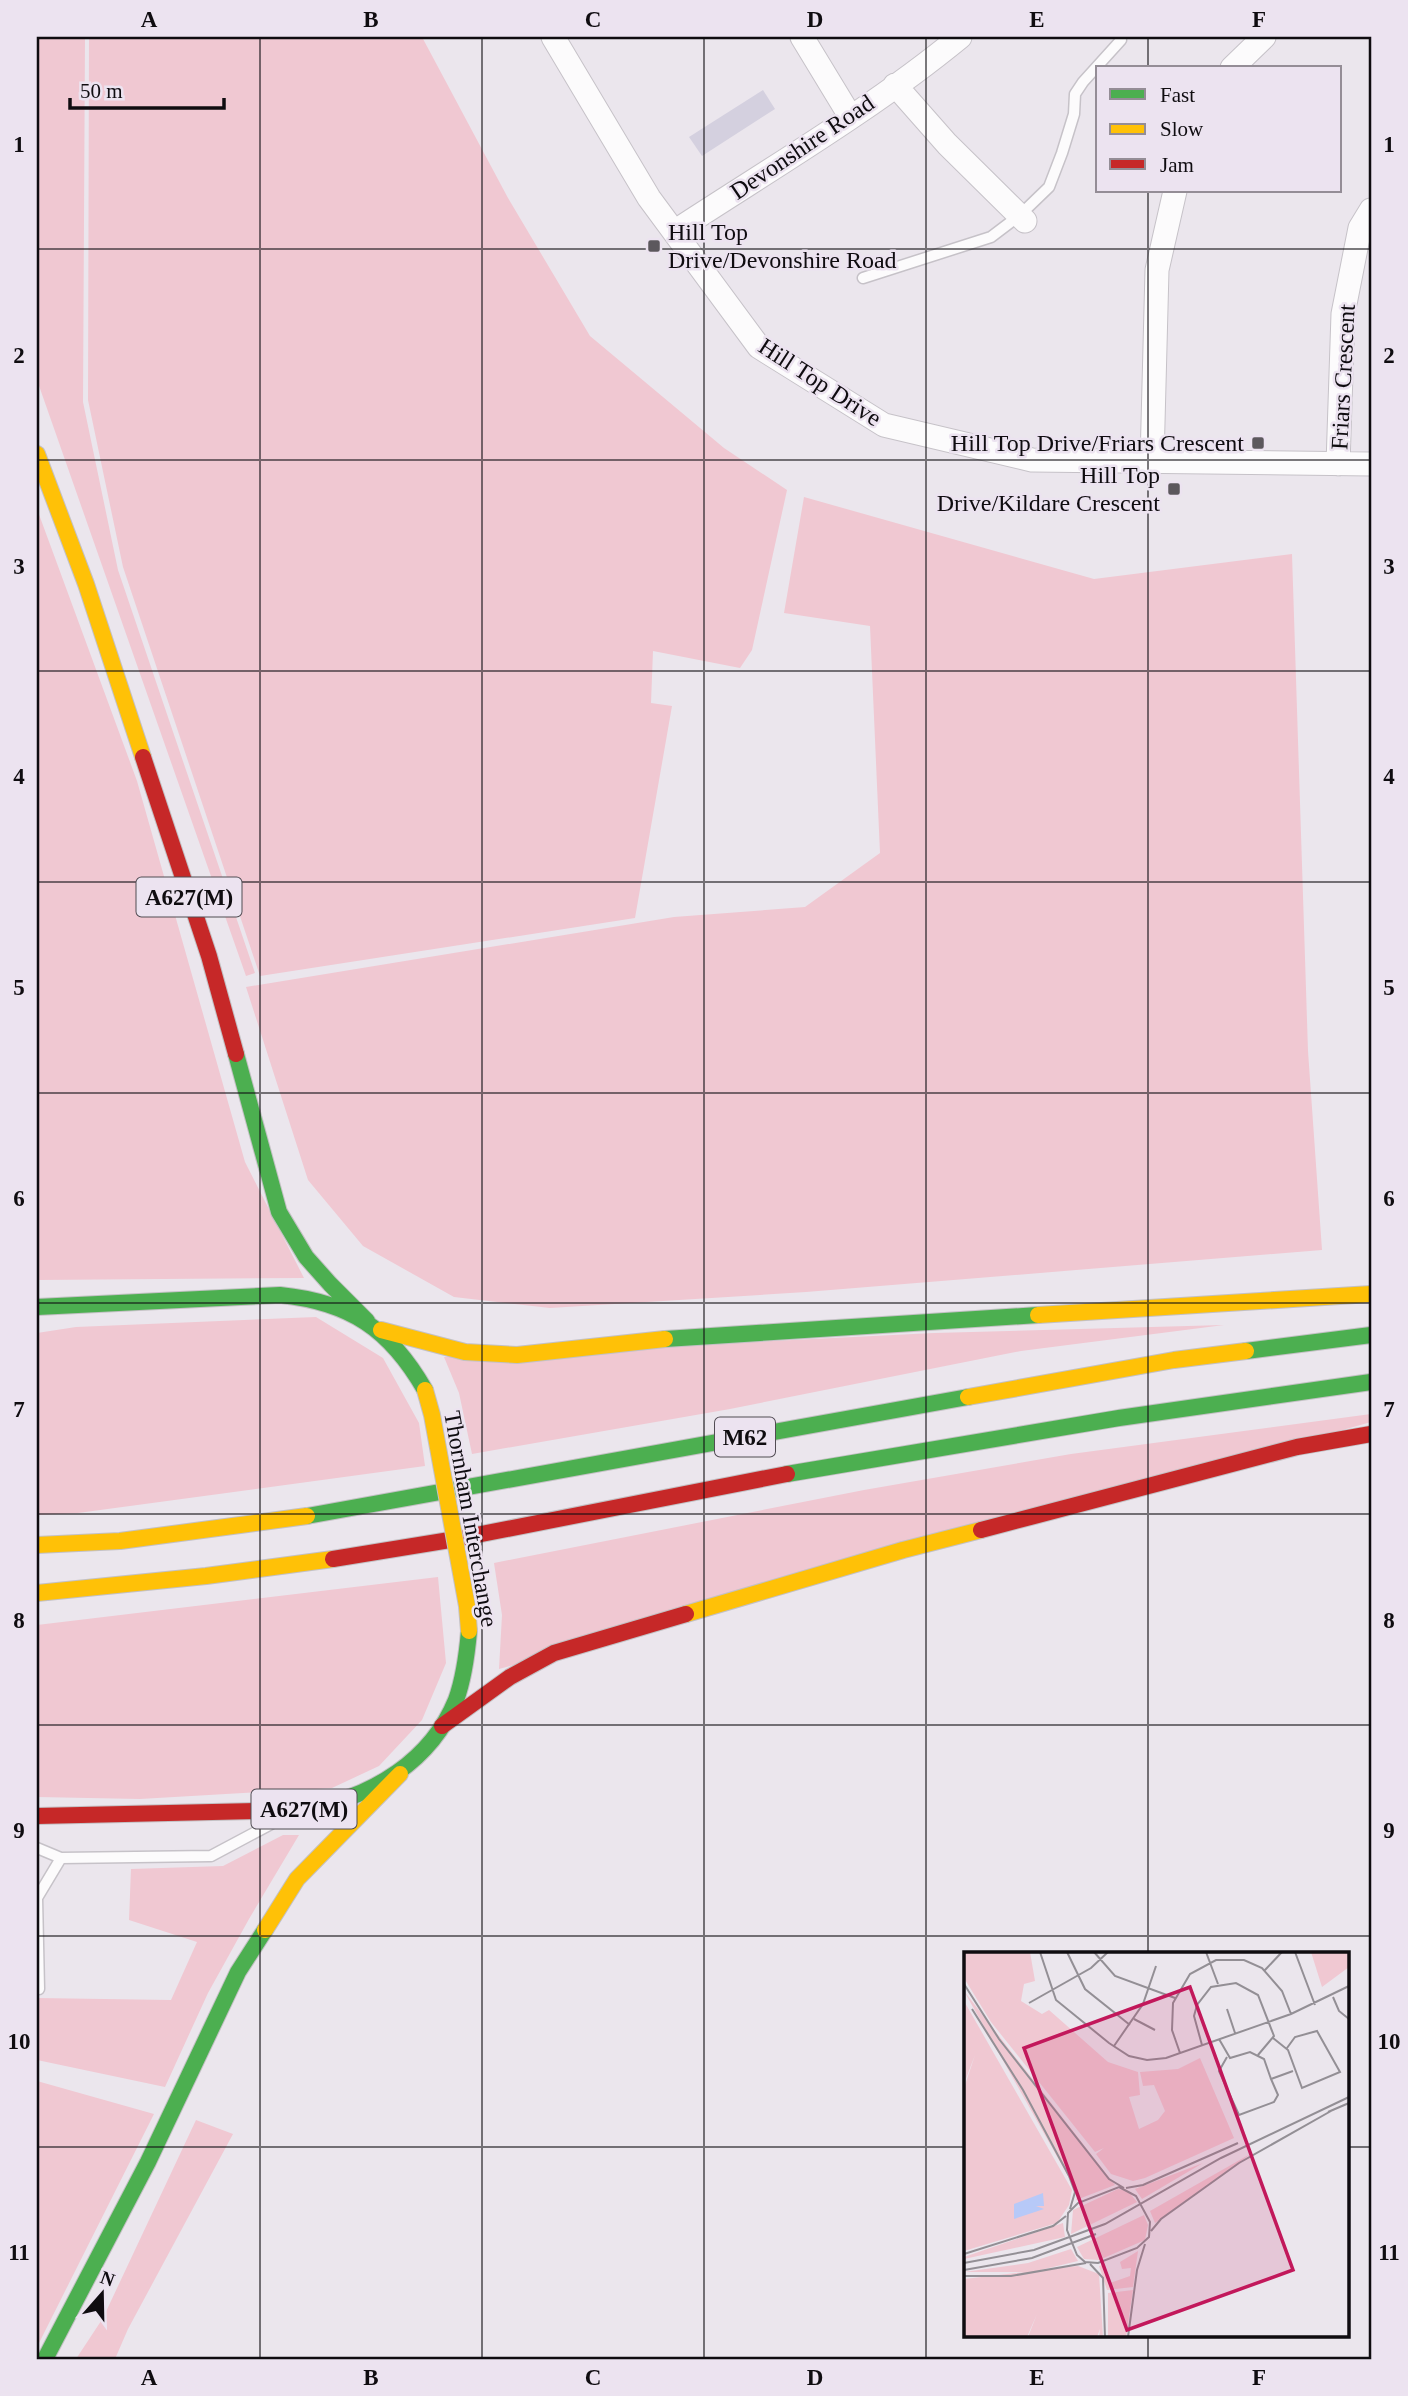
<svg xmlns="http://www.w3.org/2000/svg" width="1408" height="2396" font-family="'Times New Roman',serif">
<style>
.green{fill:#f0c8d2}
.building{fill:#d4d0df}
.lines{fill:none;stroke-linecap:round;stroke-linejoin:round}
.lane-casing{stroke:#c6c2c8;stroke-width:13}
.street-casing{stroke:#c6c2c8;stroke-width:25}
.fast-casing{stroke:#c3c1c4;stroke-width:18}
.slow-casing{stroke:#c3c1c4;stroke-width:18}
.jam-casing{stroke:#c3c1c4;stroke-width:18}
.lane{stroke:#fcfbfc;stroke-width:10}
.street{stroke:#fcfbfc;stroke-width:23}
.fast{stroke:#4caf50;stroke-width:16}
.slow{stroke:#ffc107;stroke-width:16}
.jam{stroke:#c62828;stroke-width:16}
.slow-bridge-casing{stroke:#c3c1c4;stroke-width:18;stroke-linecap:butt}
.slow-bridge{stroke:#ffc107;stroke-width:16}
.grid{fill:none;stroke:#0f0c10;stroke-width:2;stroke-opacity:0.55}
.poi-dot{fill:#5c585d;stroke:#ece3f0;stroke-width:2.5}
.labels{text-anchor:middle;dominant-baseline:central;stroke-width:5;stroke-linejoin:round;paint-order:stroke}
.shield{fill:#ece3f0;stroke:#514c53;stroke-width:2}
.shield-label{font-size:23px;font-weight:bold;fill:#0f0c10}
.street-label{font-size:24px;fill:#0f0c10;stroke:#ece3f0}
.poi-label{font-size:24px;fill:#0f0c10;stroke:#ece3f0;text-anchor:end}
.inset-road{fill:none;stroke:#938f95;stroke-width:2}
.view{fill:#c2185b;fill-opacity:0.15;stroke:#c2185b;stroke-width:3.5}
.inset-edge{fill:none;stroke:#0f0c10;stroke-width:3.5}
.neatline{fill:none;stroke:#0f0c10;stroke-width:2.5}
.grid-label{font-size:23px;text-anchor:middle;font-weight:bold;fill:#0f0c10}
</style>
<rect width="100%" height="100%" fill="#ebe6ed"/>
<!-- green -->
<path class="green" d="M37,37H85L83,402L118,570L255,973L246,976L37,380Z
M89,37H422L508,198L590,336L724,448L787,490L752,650L740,668L653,651L651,703L672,706L635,918L260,976L123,567L88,400Z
M804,497L1094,579L1292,554L1308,1051L1322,1250L806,1292L550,1308L454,1297L363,1246L308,1180L246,987L674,917L805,907L880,853L870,626L784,613Z
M37,509L137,781L245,1162L304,1278L37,1280Z
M316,1317L383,1358L419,1423L425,1466L78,1513L37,1515V1333L76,1327Z
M1224,1325L1021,1351L730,1409L472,1454L459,1393L444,1357L934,1333Z
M1371,1414V1422L499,1669L502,1615L494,1563L864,1490L1071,1454Z
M438,1577L446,1663L422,1720L379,1766L332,1788L140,1799L37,1797V1625Z
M283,1835H299L249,1919L208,1993L165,2087L37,2060V1998L171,2000L197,1942L129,1920L131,1869L223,1866Z
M37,2081L154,2114L37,2347Z
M196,2120L233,2134L128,2329L115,2359H76L103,2318Z"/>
<!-- building -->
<path class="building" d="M763,90L775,109L702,156L689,137Z"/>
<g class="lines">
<defs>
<path id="lane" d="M863,278L991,237L1020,215L1049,187L1062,153L1074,114L1075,94L1083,82L1121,40
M37,1848L61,1858L211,1856L271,1824
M39,1989L37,1898L61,1858"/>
<path id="street" d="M553,37L649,198L759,347L884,425L1032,460L1371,464
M802,37L850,116
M1232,68L1264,37
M895,85L947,144L1025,221
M674,232C770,169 871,110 960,37
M1152,461L1157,270L1175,191
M1338,464L1343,314L1360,228L1371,210"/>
<path id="fast" d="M236,1054L279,1212L306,1257L330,1284L367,1321
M37,1307L280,1295C350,1302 390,1329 425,1390
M665,1339L1038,1315
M1246,1351L1371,1335
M787,1474L1119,1418L1371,1382
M307,1516L968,1397
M311,1808C373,1796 431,1761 456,1700C464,1678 467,1654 469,1631
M45,2359L148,2162L238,1972L265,1930"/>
<path id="slow" d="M37,454L86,584L143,757
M1038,1315L1371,1294
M381,1330L465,1352L517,1355L665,1339
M968,1397L1174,1360L1246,1351
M37,1545L120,1541L307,1516
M37,1593L206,1576L333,1559
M686,1614L903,1550L981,1530
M265,1930L297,1879L400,1774"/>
<path id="jam" d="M143,757L209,956L236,1054
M981,1530L1297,1447L1371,1434
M333,1559L456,1539L787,1474
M442,1726L510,1677L554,1653L686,1614
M37,1816L298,1810L311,1808"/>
</defs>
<!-- lane casing -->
<use href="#lane" class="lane-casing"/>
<!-- street casing -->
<use href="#street" class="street-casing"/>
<!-- fast casing -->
<use href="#fast" class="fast-casing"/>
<!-- slow casing -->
<use href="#slow" class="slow-casing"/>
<!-- jam casing -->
<use href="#jam" class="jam-casing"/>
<!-- lane -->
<use href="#lane" class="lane"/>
<!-- street -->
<use href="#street" class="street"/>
<!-- fast -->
<use href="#fast" class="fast"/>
<!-- slow -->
<use href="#slow" class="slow"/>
<!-- jam -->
<use href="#jam" class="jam"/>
<defs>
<path id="slow-bridge" d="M425,1390L432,1415L467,1606L469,1631"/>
</defs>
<!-- slow-bridge casing -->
<use href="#slow-bridge" class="slow-bridge-casing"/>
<!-- slow-bridge -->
<use href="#slow-bridge" class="slow-bridge"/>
</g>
<!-- grid -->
<path class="grid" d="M260,37V2359M482,37V2359M704,37V2359M926,37V2359M1148,37V68M1148,191V1953M37,249H1371M37,460H1371M37,671H1371M37,882H1371M37,1093H1371M37,1303H1371M37,1514H1371M37,1725H1371M37,1936H1371M37,2147H965M1347,2147H1371M1148,2335V2359"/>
<!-- markers -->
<g class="poi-dot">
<rect x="647" y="239" width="14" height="14" rx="3.5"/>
<rect x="1251" y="436" width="14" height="14" rx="3.5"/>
<rect x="1167" y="482" width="14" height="14" rx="3.5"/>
</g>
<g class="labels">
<!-- shield labels -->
<g class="shield">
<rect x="136.5" y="877.5" width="105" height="39" rx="5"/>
<rect x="715" y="1417.5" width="60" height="39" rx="5"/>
<rect x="251.5" y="1789.5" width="105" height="39" rx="5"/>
</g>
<g class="shield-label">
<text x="189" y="897">A627(M)</text>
<text x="745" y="1437">M62</text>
<text x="304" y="1809">A627(M)</text>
</g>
<!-- street labels -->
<g class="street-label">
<text transform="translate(802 147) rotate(-34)">Devonshire Road</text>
<text transform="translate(1343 377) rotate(-87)">Friars Crescent</text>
<text transform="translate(820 382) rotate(33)">Hill Top Drive</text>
<text transform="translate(471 1519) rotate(80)">Thornham Interchange</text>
</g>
<!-- poi labels -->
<g class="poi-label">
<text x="668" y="232" text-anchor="start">Hill Top<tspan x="668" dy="28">Drive/Devonshire Road</tspan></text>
<text x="1244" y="443">Hill Top Drive/Friars Crescent</text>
<text x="1160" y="475">Hill Top<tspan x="1160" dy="28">Drive/Kildare Crescent</tspan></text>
</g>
</g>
<!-- overview -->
<g transform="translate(964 1952)">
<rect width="385" height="385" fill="#ebe6ed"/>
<path d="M0,0H66L71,29L60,32L57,49L78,62L85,58L144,110L174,120L176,143L165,145L175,177L194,168L201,159L190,133L179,134L176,120L214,117L236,106L270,186L181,226L169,229L147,222L132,202L140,196L131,200L27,70L0,26ZM347,0H385V15L358,35ZM0,39L151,233L112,248L114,242ZM0,49L108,238L105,253L93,271L0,299V136L11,103L0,132ZM288,201L191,271L186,259ZM239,211L178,247L171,237ZM154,237L164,239L173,250L107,282L109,258ZM180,263L184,273L181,288L135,308L120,307L113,295ZM99,271L101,285L0,307V305ZM107,297L114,309L68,320H0L64,311ZM174,299L169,335L143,338L135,314L139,313L146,331L166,324L167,316L158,317L156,310ZM114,314L135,322L139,385H135L136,377L133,385H64L73,362L63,385H0V327ZM169,338L162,385H144V341Z" fill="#f0c8d2"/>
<path d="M79,241L80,254H72L80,257L50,267V252Z" fill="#b7c9f8"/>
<path class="inset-road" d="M76,0L92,48L145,91L165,104L183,108L202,106L327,62L385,34M103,0L121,37L166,73M130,0L151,24L211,46M242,0L254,32M331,0L351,53M301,18L318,0M0,32L35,87L145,227L160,236M369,45L375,59L385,67M65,51L127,16L144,0M8,57L59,138L105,224L111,240L106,257M263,57L271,81M170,67L191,78M309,86L324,98L338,136L376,120L353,79L331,85L323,96M255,87L266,106L286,100L300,107L307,127M238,93L230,64L233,53L247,35L272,31L294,43L310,84L294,103M150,94L179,52L192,14M216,101L208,78L209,51L226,22L252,8H280L298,16L318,39L327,62M263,105L255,119L275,163L310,150L314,143L307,127L329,119M364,160L385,151M155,235L172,244L186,270L185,285L173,296L134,311L121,310L113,303L103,278L104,261L114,251ZM162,236L179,233L274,191M187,279L197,267L275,211L367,159M0,302L89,274L102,264M0,311L70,298L141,272L257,206L385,145M126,312L139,326L141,385M0,318L68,306L132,282M0,324H47L122,311M164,385L173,318L181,292"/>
<path class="view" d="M226,35L329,318L163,378L60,96Z"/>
<rect width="385" height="385" class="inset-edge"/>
</g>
<!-- border -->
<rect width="1408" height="2396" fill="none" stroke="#ece3f0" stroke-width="77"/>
<!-- legend -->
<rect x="1096" y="66" width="245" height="126" fill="#ece3f0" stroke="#948d96" stroke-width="2"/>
<rect x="1110" y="89" width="35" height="10" fill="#4caf50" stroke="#948d96" stroke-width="2"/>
<text x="1160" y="102" font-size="21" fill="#0f0c10">Fast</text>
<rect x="1110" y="124" width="35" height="10" fill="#ffc107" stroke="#948d96" stroke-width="2"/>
<text x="1160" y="136" font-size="21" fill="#0f0c10">Slow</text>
<rect x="1110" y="159" width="35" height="10" fill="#c62828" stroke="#948d96" stroke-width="2"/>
<text x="1160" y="172" font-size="21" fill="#0f0c10">Jam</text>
<!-- north arrow -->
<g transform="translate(102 2294) rotate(20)" stroke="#ece3f0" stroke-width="5" paint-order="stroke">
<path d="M0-5L12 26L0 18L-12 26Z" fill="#0f0c10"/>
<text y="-10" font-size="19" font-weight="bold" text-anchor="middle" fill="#0f0c10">N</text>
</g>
<!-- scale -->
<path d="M70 98v10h154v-10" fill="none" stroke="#0f0c10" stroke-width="3.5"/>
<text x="80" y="98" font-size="21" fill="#0f0c10" stroke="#ece3f0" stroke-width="5" paint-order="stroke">50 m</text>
<rect x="38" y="38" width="1332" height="2320" class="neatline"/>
<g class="grid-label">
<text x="149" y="27">A</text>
<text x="371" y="27">B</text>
<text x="593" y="27">C</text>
<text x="815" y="27">D</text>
<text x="1037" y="27">E</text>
<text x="1259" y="27">F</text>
<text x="19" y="152">1</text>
<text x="1389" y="152">1</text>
<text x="19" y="363">2</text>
<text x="1389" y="363">2</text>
<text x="19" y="574">3</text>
<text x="1389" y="574">3</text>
<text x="19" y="784">4</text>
<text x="1389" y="784">4</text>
<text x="19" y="995">5</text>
<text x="1389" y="995">5</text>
<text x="19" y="1206">6</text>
<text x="1389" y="1206">6</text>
<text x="19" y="1417">7</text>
<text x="1389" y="1417">7</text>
<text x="19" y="1628">8</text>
<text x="1389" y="1628">8</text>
<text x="19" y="1838">9</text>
<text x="1389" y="1838">9</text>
<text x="19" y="2049">10</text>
<text x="1389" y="2049">10</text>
<text x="19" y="2260">11</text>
<text x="1389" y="2260">11</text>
<text x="149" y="2385">A</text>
<text x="371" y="2385">B</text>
<text x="593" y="2385">C</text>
<text x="815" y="2385">D</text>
<text x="1037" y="2385">E</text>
<text x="1259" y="2385">F</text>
</g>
</svg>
